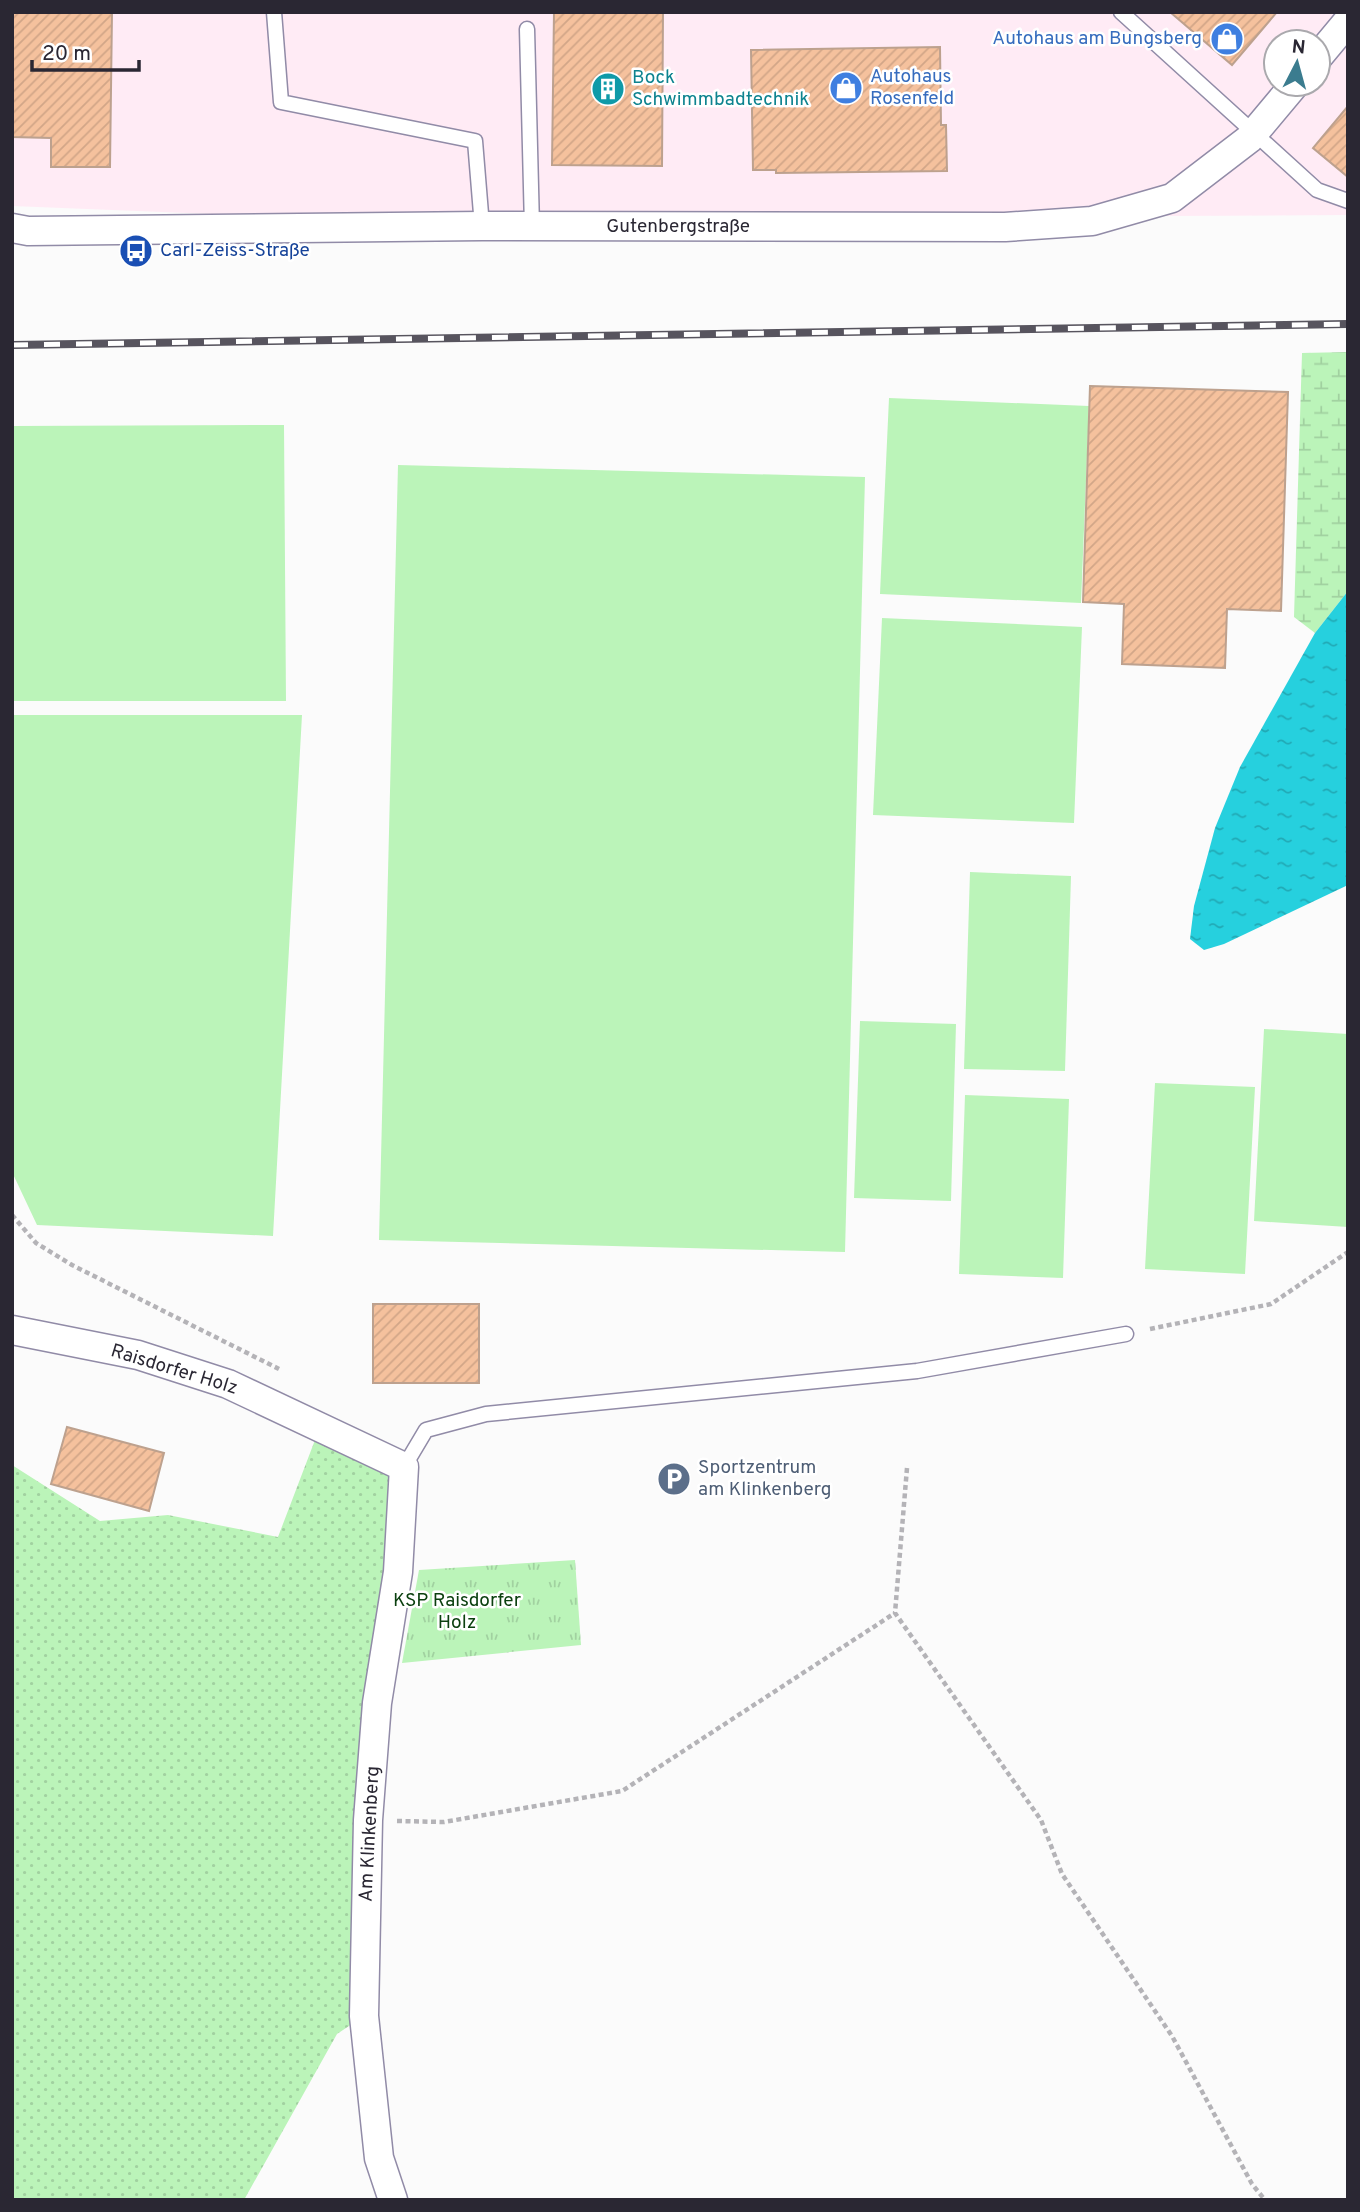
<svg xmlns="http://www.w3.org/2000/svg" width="1360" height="2212" font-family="Overpass,sans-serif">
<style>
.commercial{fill:#ffebf5;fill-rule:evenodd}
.grass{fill:url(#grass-dots)}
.wetland{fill:url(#wetland-marsh)}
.park{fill:url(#park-tufts)}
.pitch{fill:#bbf4b9}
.water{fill:url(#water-ripples)}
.building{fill:url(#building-hatch);stroke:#bda18e;stroke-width:2}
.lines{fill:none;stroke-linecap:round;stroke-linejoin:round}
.lane-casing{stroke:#918ba7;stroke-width:17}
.street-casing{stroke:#918ba7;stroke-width:31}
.path{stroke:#b4b3b7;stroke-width:4.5;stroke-dasharray:5 3.5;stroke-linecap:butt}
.lane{stroke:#fff;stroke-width:14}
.street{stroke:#fff;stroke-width:28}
.rail-casing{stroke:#57545e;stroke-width:8}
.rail{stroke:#fff;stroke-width:5;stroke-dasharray:16;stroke-linecap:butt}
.labels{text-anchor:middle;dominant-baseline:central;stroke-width:5;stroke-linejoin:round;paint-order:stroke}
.shop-label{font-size:19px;fill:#366cbe;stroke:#fff;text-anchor:end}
.culture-label{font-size:19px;fill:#0d838f;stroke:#fff;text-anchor:start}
.street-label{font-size:19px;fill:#2a2733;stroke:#fff}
.transit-label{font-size:19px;fill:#164399;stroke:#fff;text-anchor:start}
.service-label{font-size:19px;fill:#4e5e75;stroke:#fff;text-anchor:start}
.park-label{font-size:19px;fill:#0b400f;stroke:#fff}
</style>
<defs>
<pattern id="grass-dots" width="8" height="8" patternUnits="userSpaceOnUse" patternTransform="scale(1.75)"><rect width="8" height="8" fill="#bbf4b9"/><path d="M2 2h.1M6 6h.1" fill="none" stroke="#a1d1a0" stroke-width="1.8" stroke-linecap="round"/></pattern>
<pattern id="wetland-marsh" width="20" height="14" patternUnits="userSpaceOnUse" patternTransform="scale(1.75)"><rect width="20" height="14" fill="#bbf4b9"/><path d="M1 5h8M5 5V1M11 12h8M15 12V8" fill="none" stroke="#a1d1a0"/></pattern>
<pattern id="park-tufts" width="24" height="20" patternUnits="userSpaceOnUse" patternTransform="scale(1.75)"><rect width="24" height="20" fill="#bbf4b9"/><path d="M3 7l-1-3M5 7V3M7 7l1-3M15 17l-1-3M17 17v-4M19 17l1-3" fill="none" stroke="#a1d1a0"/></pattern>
<pattern id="water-ripples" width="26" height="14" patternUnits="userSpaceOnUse" patternTransform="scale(1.75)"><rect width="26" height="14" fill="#26d0de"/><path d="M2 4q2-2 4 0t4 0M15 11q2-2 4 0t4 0" fill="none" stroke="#21a9b5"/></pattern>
<pattern id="building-hatch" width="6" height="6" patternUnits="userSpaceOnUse" patternTransform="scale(1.75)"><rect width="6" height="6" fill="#f5c19d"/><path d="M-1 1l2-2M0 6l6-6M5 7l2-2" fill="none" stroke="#d2a688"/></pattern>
</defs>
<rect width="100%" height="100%" fill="#fbfbfb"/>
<!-- commercial -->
<path class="commercial" d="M12,12H1348V215L360,220L12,206ZM1276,42H1318V84H1276Z"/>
<!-- grass -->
<path class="grass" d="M315,1440L404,1467L364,2016L337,2034L244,2200H12V1465L100,1521L168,1515L278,1537Z"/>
<!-- wetland -->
<path class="wetland" d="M1348,352V591L1315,633L1294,617L1302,353Z"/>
<!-- park -->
<path class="park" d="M575,1560L581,1645L402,1663L419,1570Z"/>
<!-- pitch -->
<path class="pitch" d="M889,398L1089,406L1081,603L880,594Z
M284,425L286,701H12V426Z
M398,465L865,477L845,1252L379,1240Z
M882,618L1082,627L1074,823L873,815Z
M12,715H302L273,1236L37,1225L12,1172Z
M970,872L1071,876L1065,1071L964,1069Z
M860,1021L956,1024L951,1201L854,1198Z
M1264,1029L1348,1034V1227L1254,1221Z
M1155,1083L1255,1087L1245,1274L1145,1269Z
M965,1095L1069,1099L1063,1278L959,1274Z"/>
<!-- water -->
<path class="water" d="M1348,591V885L1224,944L1204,950L1190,939L1194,906L1215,828L1240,767L1315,633Z"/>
<!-- building -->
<path class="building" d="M12,12H112L110,167H51V138L12,137Z
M554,12H663L662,166L552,165Z
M1170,12H1277L1232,65Z
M940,47L941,125H946L947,171L776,173V170H753L751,50Z
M1348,106V177L1313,148Z
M1090,386L1288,392L1281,611L1227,609L1225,668L1122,664L1124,604L1083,602Z
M373,1304H479V1383H373Z
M67,1427L164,1453L149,1511L51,1484Z"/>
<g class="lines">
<defs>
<path id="lane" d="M274,12L281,102L475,141L482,226
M1121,12L1317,190L1348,201
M527,29L532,227
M404,1467L426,1430L486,1414L917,1371L1126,1334"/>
<path id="street" d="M1318,57L1348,21
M12,228L28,231L482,226L1005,227L1092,221L1172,198L1249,139L1295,84
M12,1330L138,1355L228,1384L404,1467L398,1572L377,1703L368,1820L364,2016L379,2158L393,2200"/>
</defs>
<!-- lane casing -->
<use href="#lane" class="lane-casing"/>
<!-- street casing -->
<use href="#street" class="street-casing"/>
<!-- path -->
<path class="path" d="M12,1215L36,1243L72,1265L279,1369
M1150,1329L1271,1304L1348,1252
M907,1468L895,1613L1041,1820L1062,1874L1172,2036L1252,2184L1265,2200
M397,1821L444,1822L622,1791L895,1613"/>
<!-- lane -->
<use href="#lane" class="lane"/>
<!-- street -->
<use href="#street" class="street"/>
<defs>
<path id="rail" d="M12,345L1348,324"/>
</defs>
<!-- rail casing -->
<use href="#rail" class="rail-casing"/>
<!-- rail -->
<use href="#rail" class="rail"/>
</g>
<!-- icons -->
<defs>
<symbol id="shop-disc" viewBox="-11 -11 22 22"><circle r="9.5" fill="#3f7fe0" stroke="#fff"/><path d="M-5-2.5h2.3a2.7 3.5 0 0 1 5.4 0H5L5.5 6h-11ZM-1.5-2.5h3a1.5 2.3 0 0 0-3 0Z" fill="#fff"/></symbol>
<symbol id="building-disc" viewBox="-11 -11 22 22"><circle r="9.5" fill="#0f9aa8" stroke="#fff"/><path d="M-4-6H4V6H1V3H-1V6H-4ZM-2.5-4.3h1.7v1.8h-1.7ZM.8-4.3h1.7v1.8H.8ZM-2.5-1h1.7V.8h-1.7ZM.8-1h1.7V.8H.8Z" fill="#fff"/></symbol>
<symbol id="bus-disc" viewBox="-11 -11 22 22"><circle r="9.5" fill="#1a4fb4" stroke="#fff"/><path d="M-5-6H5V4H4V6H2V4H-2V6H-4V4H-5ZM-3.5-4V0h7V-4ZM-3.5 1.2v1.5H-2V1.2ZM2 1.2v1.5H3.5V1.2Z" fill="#fff"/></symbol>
<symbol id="parking-disc" viewBox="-11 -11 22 22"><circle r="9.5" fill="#5c6f8a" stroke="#fff"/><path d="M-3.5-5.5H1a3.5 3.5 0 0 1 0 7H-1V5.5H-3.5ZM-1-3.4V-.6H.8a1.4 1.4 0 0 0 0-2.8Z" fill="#fff"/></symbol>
</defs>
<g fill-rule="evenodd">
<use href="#shop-disc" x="1208" y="20" width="38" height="38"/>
<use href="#shop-disc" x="827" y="69" width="38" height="38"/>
<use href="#building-disc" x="589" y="70" width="38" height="38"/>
<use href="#bus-disc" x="117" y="232" width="38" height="38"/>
<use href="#parking-disc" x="655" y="1460" width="38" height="38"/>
</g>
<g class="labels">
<!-- shop labels -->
<g class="shop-label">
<text x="1202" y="39">Autohaus am Bungsberg</text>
<text x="870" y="77" text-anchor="start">Autohaus<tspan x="870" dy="22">Rosenfeld</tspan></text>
</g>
<!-- culture labels -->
<g class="culture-label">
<text x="632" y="78">Bock<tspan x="632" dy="22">Schwimmbadtechnik</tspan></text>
</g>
<!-- street labels -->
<g class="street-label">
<text x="678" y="227">Gutenbergstraße</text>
<text transform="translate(174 1370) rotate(17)">Raisdorfer Holz</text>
<text transform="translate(370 1834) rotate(-87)">Am Klinkenberg</text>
</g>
<!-- transit labels -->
<g class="transit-label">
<text x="160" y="251">Carl-Zeiss-Straße</text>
</g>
<!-- service labels -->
<g class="service-label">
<text x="698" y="1468">Sportzentrum<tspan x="698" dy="22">am Klinkenberg</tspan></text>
</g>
<!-- park labels -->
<g class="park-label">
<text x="457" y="1601">KSP Raisdorfer<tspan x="457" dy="22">Holz</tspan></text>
</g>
</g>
<!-- border -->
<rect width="1360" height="2212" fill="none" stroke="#2a2733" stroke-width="28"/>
<!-- north arrow -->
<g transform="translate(1297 63) rotate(6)"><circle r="33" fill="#ffffff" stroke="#aaa9ad" stroke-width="2"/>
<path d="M0-5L12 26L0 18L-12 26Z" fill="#3b7c8f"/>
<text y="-10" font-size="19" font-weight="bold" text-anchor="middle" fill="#2a2733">N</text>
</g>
<!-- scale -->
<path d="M32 60v10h107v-10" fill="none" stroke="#2a2733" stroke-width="3.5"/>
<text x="42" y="60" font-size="21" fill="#2a2733" stroke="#ffffff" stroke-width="5" paint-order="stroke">20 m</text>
</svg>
